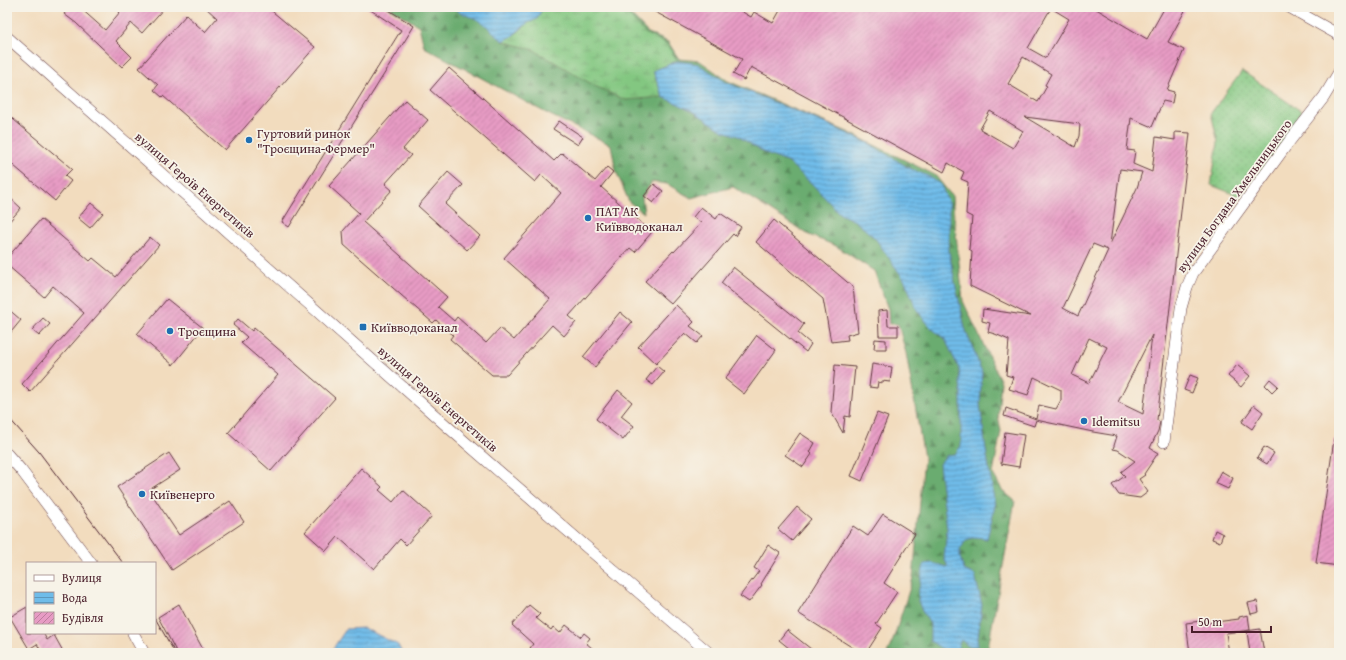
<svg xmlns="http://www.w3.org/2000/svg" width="1346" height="660" font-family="'Gentium Book Plus',serif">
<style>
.grass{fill:url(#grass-dots);stroke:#667356}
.forest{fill:url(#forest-firs);stroke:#5a664d}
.wetland{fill:url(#wetland-marsh);stroke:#667356}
.water{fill:url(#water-rules);stroke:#5c6e8a}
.building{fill:url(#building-hatch);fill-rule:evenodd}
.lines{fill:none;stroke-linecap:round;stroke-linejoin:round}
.minor-casing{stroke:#633b41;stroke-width:12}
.minor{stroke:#fff;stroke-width:11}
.tram{stroke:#4a1f2b;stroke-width:1}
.poi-dot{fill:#1f6fb2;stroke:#f7f3e8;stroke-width:1.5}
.labels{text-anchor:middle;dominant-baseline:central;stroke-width:3.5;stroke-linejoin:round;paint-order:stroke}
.poi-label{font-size:13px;fill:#4a1f2b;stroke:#f7f3e8;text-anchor:start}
.street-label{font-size:13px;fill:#4a1f2b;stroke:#f7f3e8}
</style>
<defs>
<pattern id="grass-dots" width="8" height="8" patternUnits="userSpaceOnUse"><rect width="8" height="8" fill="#83c781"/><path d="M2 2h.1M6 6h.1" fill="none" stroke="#73aa70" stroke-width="1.8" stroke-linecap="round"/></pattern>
<pattern id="forest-firs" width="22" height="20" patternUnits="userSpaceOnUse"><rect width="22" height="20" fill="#6aac6f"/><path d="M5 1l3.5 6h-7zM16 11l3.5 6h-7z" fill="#598b5b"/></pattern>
<pattern id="wetland-marsh" width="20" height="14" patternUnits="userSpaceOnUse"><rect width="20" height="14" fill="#83c781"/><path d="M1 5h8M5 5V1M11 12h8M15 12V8" fill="none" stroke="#73aa70"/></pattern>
<pattern id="water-rules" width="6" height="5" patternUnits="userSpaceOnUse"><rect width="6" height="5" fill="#6fbce9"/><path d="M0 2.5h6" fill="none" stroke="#5d98bd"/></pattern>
<pattern id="building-hatch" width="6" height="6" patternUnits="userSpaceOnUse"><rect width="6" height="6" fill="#e79bc4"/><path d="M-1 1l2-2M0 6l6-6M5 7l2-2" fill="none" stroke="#bd7e9f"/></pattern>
</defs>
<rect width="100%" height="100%" fill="#f7f3e8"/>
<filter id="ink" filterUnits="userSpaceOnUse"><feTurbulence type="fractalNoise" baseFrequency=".025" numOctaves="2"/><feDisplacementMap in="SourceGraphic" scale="8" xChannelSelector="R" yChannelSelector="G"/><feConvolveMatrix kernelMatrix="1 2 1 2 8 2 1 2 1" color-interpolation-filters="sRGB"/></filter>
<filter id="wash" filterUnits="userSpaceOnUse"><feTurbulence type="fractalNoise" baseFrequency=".012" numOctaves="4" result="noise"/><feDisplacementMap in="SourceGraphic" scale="16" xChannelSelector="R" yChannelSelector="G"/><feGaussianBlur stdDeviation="0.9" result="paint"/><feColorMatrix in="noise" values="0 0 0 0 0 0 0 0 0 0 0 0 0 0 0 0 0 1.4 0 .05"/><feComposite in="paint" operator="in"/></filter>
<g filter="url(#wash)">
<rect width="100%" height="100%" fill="#f2dcbe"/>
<!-- grass -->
<path class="grass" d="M1242,71L1304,113L1241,197L1211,185L1218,142L1211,113Z"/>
<!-- forest -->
<path class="forest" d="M388,7H615L629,13L648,33L668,42L679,59L700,61L728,81L850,133L935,175L952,196L963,301L1001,382L998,415L1001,431L993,474L1003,491L1015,501L987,653H887L893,640L913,578L924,458L906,353L898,324H889L888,309L874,271L836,246L809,235L733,187L691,198L667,184L652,182L642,197L644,213L629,202L616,171L611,145L548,114L424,47L419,26Z"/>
<!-- wetland -->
<path class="wetland" d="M543,7H608L629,16L646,34L667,44L677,61L653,71L663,97L625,100L595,86L534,50L503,41L518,32L528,23L536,19Z"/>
<!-- water -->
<path class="water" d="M453,7H543L537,19L528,23L511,37L503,41C496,36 491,29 484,24C475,16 462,16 453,7Z
M677,61L698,64L726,82L831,126L870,144L909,168L930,177L941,185L949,204V251L954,278L965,328L982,372L980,404L985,443L995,506L987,539L976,537L966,540L960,550V557L964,570L975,575L982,605L977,646H968L961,640L958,646L960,653H948L930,641V624L922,611L918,601L919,588L924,564L932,563L948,567L944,558L947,529L939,464L947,455L955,454L961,446V395L959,369L945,339L931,328L917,310L905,281L875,238L855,221L840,214L812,184L789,163L766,154L738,136L723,131L693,111L663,97L653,71Z
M364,628L398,645L402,653H330L346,629Z"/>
<g id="blocks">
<!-- building -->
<path class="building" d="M69,7H79L105,30L120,12L114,7H165L142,33L131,23L116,41L132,57L122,67L76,23L64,14Z
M205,7H267L315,47L225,150L163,96L162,97L154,90L158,85L139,68L186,15L205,32L217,18Z
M366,7H384L414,26L289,227L282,222L401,30Z
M646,7H734L751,17L754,12L773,23L782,7H1093L1147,39L1165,7H1187L1168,42L1184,50L1167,90L1174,92L1172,103L1163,101L1152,127L1131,118L1127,150L1135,151L1133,164L1152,172L1156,137L1175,140V132L1190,133L1157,420L1160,422L1158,431L1150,448L1158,453L1144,474L1145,475L1139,479L1148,492L1140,498L1119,495L1112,485L1125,476L1121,472L1135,461L1118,450L1113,449L1117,436L1093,432L1036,420L1034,426L1004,416L1006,408L1036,419L1039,405L1056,409L1061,400V390L1034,377L1028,395L1009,389L1013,377L1006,375L1009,340L995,334L988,332L990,323L982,321L983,309L1031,316L970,286L972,251L969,249L972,217L966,214L968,182L961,179L964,172L948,163L944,172L751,67L744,80L733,74L742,59ZM1051,8L1069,19L1046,58L1028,48ZM1023,57L1051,74L1045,85L1047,86L1038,102L1008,84ZM990,111L1023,131L1013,148L980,129ZM1025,117L1080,124L1079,136L1075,147ZM1120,169L1142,172L1137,188L1110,244ZM1093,244L1108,250L1078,316L1063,308ZM1152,335L1143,414L1118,402ZM1089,338L1107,347L1089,383L1072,375Z
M449,68L554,161L562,153L595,181L607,167L613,172L601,187L652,232L635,252L630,248L569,316L576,322L564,336L552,325L507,375H492L450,339L453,335L436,320L433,323L344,245L343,231L359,213L329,186L405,100L428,120L403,149L411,155L385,184L392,190L363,222L447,297L438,307L454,321L457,317L486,343L500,328L514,340L550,299L504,258L561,193L541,175L535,182L430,90Z
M7,114L72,169L65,176L71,181L55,201L7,160Z
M559,121L583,137L578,145L553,129Z
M448,172L463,185L445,204L480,236L467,250L418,206Z
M654,184L663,191L653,203L644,196Z
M7,195L21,208L7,224Z
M91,203L103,213L90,228L78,218Z
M701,207L716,219L720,213L741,227L735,236L733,234L671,304L645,281L673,251L674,252L701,223L693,217Z
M41,219L90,261L93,258L116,277L150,237L159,245L30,392L22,384L84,313L53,286L44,297L7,265V258Z
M774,220L853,287L858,332L847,335L848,340L831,342L823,299L756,242Z
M733,267L804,324L798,333L811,344L806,352L721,283Z
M167,299L203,328L173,365L137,334Z
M676,305L694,322L690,326L703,336L697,343L685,333L656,364L638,347Z
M7,308L21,320L7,337Z
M887,310L888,326H898V336H879L878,311Z
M620,312L632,322L595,367L583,357Z
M43,318L50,324L39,336L32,330Z
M238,319L252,331L254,328L335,398L271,471L228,433L278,375L241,343L247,337L233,325Z
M757,335L776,350L744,394L725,379Z
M875,339L886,340V349H874Z
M872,364L892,367L890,382L882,381V383L878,382L877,388L869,387Z
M835,365L855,367L850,417L845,416L843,433L831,412Z
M1237,365L1250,376L1241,387L1228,376Z
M657,366L664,372L653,385L646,380Z
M1190,375L1198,378L1192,393L1184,390Z
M1270,379L1278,386L1272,392L1265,385Z
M618,390L632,402L621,416L634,426L623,440L596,419Z
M1254,405L1263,412L1252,429L1242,422Z
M877,413L888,417L862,481L851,476Z
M1005,432L1024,435L1019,467L1001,464Z
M800,433L815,443L810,452L812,454L803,467L785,455Z
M1334,439L1339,440V566L1316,563Z
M1264,447L1274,453L1267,464L1257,458Z
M169,453L180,470L149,490L179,535L230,501L244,522L172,570L117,487Z
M361,468L382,487L379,490L393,502L403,490L432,516L406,545L400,539L374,569L338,537L326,551L305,532Z
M1221,471L1233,478L1228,489L1215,483Z
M797,507L811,519L792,541L778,529Z
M883,514L915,534L884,583L897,592L876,624L882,628L866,653H861L798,613L853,526L868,536Z
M1215,530L1223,534L1220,542L1212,539Z
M768,545L780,553L761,584L762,585L749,602L740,596L759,571L754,568Z
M1257,601L1259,612L1251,614L1248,603Z
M179,604L192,629L205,653H177L158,617Z
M529,605L540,614L536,618L551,630L553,627L560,633L566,625L581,637L584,633L590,638L586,643L598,653H559L554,649L551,653H537L530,648L533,644L512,625Z
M27,607V633H43L47,640L54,635L64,653H42L37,644L29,649L10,617Z
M1248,615L1250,630L1226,633L1229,653H1190L1186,623L1208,620V623L1239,619V617Z
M1260,629L1264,653H1250L1247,631Z
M787,630L816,653H795L779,640Z"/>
</g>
</g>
<g filter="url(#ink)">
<use href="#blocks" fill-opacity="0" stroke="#633b41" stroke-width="1"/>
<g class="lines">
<defs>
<path id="minor" d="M1289,7L1339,35
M7,37L457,435L709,653
M1164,442L1181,308L1187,287L1193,273L1288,143L1324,97L1339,72
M7,454L21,470L91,563
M133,633L144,653"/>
</defs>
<!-- minor casing -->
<use href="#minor" class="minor-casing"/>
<!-- minor -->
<use href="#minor" class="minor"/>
<!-- tram -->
<path class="tram" d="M7,416L39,452L123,563
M155,618L175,653"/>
</g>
</g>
<!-- markers -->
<g class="poi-dot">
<circle cx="249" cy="140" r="4"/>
<circle cx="588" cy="218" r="4"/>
<rect x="359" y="323" width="8" height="8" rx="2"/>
<circle cx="170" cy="331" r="4"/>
<circle cx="1084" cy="421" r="4"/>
<circle cx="142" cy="494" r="4"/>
</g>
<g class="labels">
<!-- poi labels -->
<g class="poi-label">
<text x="257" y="133">Гуртовий ринок<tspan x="257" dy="15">"Троєщина-Фермер"</tspan></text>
<text x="596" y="211">ПАТ АК<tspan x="596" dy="15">Київводоканал</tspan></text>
<text x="371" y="327">Київводоканал</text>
<text x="178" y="331">Троєщина</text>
<text x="1092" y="421">Idemitsu</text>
<text x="150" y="494">Київенерго</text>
</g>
<!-- street labels -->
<g class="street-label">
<text transform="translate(195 185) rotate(41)">вулиця Героїв Енергетиків</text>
<text transform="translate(1234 196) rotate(-54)">вулиця Богдана Хмельницького</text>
<text transform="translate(438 399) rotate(41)">вулиця Героїв Енергетиків</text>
</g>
</g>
<!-- margin -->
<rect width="1346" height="660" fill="none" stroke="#f7f3e8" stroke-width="24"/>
<!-- legend -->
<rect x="26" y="562" width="130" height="72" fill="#f7f3e8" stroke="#b29e9c"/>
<rect x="34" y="575" width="20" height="6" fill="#ffffff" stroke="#b29e9c"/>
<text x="62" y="582" font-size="12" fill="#4a1f2b">Вулиця</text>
<rect x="34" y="592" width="20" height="12" fill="url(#water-rules)" stroke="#b29e9c"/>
<text x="62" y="602" font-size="12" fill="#4a1f2b">Вода</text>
<rect x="34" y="612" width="20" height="12" fill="url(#building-hatch)" stroke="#b29e9c"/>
<text x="62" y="622" font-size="12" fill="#4a1f2b">Будівля</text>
<!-- scale -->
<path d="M1192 626v6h79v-6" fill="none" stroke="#4a1f2b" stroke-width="2"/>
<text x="1198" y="626" font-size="12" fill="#4a1f2b" stroke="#f7f3e8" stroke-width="3" paint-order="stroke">50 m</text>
</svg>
